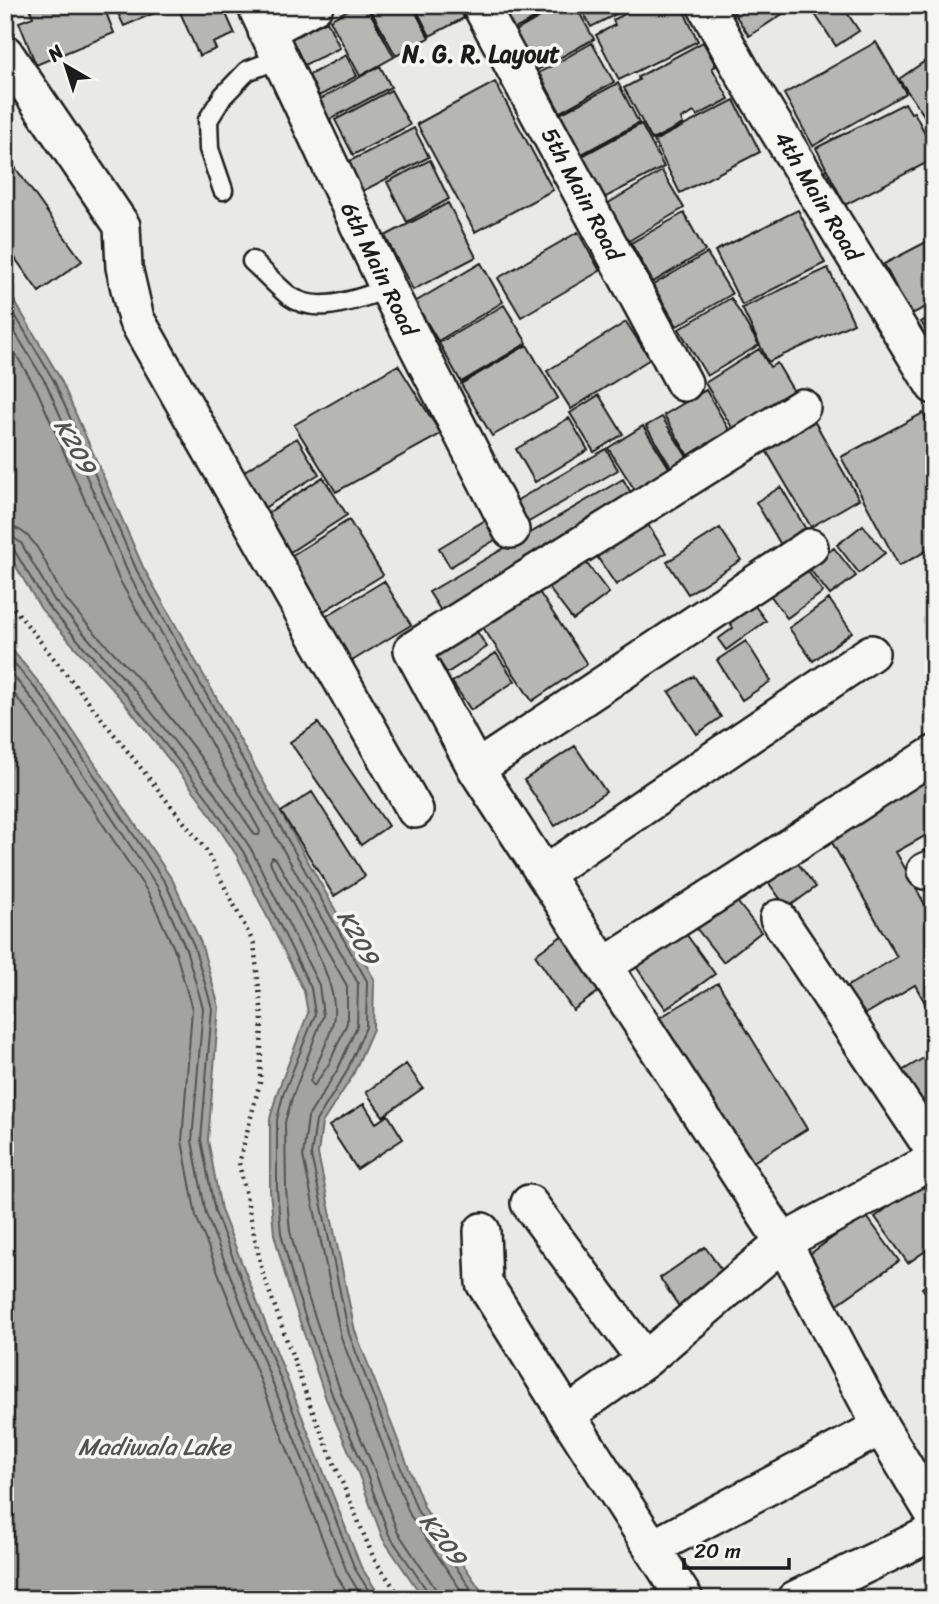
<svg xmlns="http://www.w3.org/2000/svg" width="939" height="1604" font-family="Sriracha,sans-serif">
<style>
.water{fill:#a3a3a1;stroke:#6d6d6c;stroke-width:2}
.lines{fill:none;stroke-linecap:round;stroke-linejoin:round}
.shore{stroke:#525251;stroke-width:2}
.building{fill:#b6b6b3;stroke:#1c1c1c;stroke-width:2}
.service-casing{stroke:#1c1c1c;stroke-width:23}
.minor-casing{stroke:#1c1c1c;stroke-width:40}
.path{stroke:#1c1c1c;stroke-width:4.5;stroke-dasharray:2 5;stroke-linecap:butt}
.service{stroke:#f6f6f2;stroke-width:18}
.minor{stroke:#f6f6f2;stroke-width:35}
.labels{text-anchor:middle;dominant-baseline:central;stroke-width:7;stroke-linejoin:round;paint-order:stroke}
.street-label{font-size:23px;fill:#1c1c1c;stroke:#f6f6f2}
.neighbourhood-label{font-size:24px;font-weight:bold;fill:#1c1c1c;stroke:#f6f6f2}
.water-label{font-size:24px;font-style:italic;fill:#525251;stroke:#f6f6f2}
</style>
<rect width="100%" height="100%" fill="#e9e9e5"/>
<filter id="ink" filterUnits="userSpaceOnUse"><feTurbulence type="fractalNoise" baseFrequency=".0143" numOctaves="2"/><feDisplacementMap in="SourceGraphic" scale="14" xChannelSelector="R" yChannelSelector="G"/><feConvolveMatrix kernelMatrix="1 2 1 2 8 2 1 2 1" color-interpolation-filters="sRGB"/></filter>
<g filter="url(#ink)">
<!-- water -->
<path class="water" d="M5,285L60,378L143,567L374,979L373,1029L352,1077L322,1123L318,1154L355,1331L425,1509L487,1599H424L383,1539L357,1470L326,1399L289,1289L274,1234L270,1190V1119L277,1093L308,1013L304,991L237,856L200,799L123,701L41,609L5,548Z
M5,641L49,695L173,881L201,943L219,1007L208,1140L221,1210L361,1567L382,1599H5Z"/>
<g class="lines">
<!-- shore -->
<path class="shore" d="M5,298L54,381L137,571L367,981L366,1027L346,1073L316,1121L311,1155L349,1334L418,1512L478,1599
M5,316L47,385L129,575L358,983L357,1026L338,1069L308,1117L303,1156L341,1337L410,1515L467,1599
M5,336L37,390L119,579L260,831L259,835H255C220,782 183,732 143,684C118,655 82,623 61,592C47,570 36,527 5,526
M5,537L14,538L21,543L54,600L135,691L213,791L251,849L319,985L323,1016L292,1098L285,1122L286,1189L290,1231L304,1285L341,1393L372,1464L397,1531L435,1588L438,1599
M5,546L14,550L47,605L128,697L206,796L244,853L311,988L315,1015L283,1095L277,1120V1189L281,1233L295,1287L333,1397L364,1467L389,1535L428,1592L429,1599
M5,652L44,699L166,884L194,946L212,1008L201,1140L215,1212L355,1569L374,1599
M5,666L37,705L159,889L186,949L203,1008L192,1141L206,1214L347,1572L363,1599
M5,683L28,711L149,894L176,953L192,1009L182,1141L196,1216L337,1576L351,1599
M272,857L276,859L347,986V1023L329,1064L314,1086L310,1081C317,1063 332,1035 334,1015C338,976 288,898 270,862Z"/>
</g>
<!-- building -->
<path class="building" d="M39,5H103L114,33L36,65L19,22L33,17L30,9Z
M109,5H173L124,26L117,11L112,13Z
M177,5H222L235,34L213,43L216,49L199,56Z
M357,5H366L394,57L360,76L330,20Z
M368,5H412L429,38L396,56Z
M414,5H458L464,18L430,36Z
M510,5H560L513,30L503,10Z
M561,5H575L594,39L536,71L514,32Z
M579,5H634L591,27Z
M642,5H681L698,41L619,80L596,35L615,25L613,20Z
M729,5H796L749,36Z
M809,5H842L859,31L836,46Z
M327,21L340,48L304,65L291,38Z
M703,42L716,66L712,68L729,99L697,116L694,112L681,119L683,124L652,140L624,88L639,80L638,77Z
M876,42L906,93L813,146L784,94Z
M592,43L614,82L560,112L539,73Z
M346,55L357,76L319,96L309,75Z
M934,55V116L928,121L899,79Z
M380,66L391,87L327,121L317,101Z
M495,82L553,190L475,232L417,124Z
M618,83L639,123L582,154L560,114Z
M391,90L410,125L353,155L335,120Z
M734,100L760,152L680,193L654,141Z
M905,103L911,113L914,112L928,139L931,137L934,142V159L845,205L816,148Z
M641,124L664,167L604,198L582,156Z
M414,128L429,157L357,194L342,165Z
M7,156L82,261L39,292L5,244V158Z
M430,160L449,199L407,222L387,182Z
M662,171L684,208L627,242L605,205Z
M448,203L476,257L413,290L385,236Z
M798,210L825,263L742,305L715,251Z
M684,213L705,251L653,282L631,243Z
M578,232L600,271L521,317L498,278Z
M934,238V303L910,315L884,264Z
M707,253L732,294L677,326L653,285Z
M481,263L503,302L438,341L415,302Z
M828,268L854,323L768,362L742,308Z
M731,298L759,345L707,376L679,329Z
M504,305L527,343L461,382L439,343Z
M934,314V342L921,322Z
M626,322L650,359L571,409L547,371Z
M527,345L558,398L492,436L461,384Z
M759,349L770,367L777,363L797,397L736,434L705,383Z
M398,365L441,434L336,492L294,425Z
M706,390L732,435L690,459L664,415Z
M599,395L623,434L594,452L570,413Z
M809,412L859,499L811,527L760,440Z
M923,413L934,433V547L899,566L841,457Z
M662,417L690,462L674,472L646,426Z
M569,418L588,450L535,482L516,449Z
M643,426L673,474L638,495L608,448Z
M297,438L319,474L256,513L235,477Z
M606,449L618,470L520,527L507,506Z
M323,477L347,515L281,558L257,520Z
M623,479L634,498L441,611L429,592Z
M781,487L807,531L781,545L756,502Z
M641,514L666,553L616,585L590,546Z
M489,518L500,537L450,567L439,548Z
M349,520L383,575L314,617L281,562Z
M863,525L885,553L859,573L837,545Z
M720,528L741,560L688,594L667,562Z
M834,548L856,576L830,595L808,567Z
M578,552L609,593L573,620L542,579Z
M801,562L823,592L787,618L765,588Z
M384,581L411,625L347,664L320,620Z
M533,583L587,664L532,701L478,620Z
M829,599L852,632L813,661L789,628Z
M752,602L766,621L726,650L718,639L733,628L728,620Z
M470,621L487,647L447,673L430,647Z
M746,641L771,681L742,700L717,660Z
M496,653L515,681L471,710L452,682Z
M694,676L721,717L697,734L669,692Z
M318,723L388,826L361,845L290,742Z
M575,746L606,792L555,826L524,780Z
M934,765V831L896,852L934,921V1019L915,985L862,1016L846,987L897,957L826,832Z
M312,792L365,876L334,896L281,812Z
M796,861L816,887L787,908L768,882Z
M735,899L761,932L723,962L697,929Z
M681,927L715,974L666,1009L632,961Z
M573,928L612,982L573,1010L535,955Z
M718,983L807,1129L748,1165L659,1018Z
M934,1052V1126L900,1072Z
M406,1064L423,1088L383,1116L366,1092Z
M364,1104L376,1123L388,1115L403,1139L357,1169L329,1126Z
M934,1173V1245L908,1263L875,1217Z
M865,1214L899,1261L836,1305L803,1259Z
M705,1247L726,1276L680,1308L660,1278Z
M934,1279V1304L922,1288Z"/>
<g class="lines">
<defs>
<path id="service" d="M223,190L209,149L208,120L223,96L247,71L278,59
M252,261C264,272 276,285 288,295C317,317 358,298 388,289"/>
<path id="minor" d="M255,5L393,299L511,530
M480,5L684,383
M705,5L745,77L934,386
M266,31L315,5
M5,53L122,226L124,267L136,319L415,810
M476,769L810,547
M925,871L934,867
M544,874L871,653
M778,918L934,1151
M604,966L934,754
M934,1160L783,1242L881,1427L934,1515
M529,1203L645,1360
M482,1231L484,1283L567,1415
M652,1548L881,1427
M685,1599L567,1415L645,1360L783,1242L476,769L412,650L802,407
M795,1599L934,1532"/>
</defs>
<!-- service casing -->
<use href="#service" class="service-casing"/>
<!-- minor casing -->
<use href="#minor" class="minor-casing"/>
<!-- path -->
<path class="path" d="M5,597L206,850L254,944L262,1016L260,1082L239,1163L262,1271L310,1405L374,1559L402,1599"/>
<!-- service -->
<use href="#service" class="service"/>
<!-- minor -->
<use href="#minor" class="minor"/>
</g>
</g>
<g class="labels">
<!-- street labels -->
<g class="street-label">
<text transform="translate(582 194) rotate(62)">5th Main Road</text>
<text transform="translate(818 196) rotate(59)">4th Main Road</text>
<text transform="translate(379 269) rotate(64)">6th Main Road</text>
</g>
<!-- neighbourhood labels -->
<g class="neighbourhood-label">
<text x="481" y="54">N. G. R. Layout</text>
</g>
<!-- water labels -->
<g class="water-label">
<text transform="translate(75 446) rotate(60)">K209</text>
<text transform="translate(358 937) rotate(60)">K209</text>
<text x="154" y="1447">Madiwala Lake</text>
<text transform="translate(443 1539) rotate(52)">K209</text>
</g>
</g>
<!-- margin -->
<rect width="939" height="1604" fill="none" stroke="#f6f6f2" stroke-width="28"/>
<rect x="14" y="14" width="911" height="1576" fill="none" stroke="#1c1c1c" stroke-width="2.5" filter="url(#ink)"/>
<!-- north arrow -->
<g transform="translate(66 66) rotate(321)" stroke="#f6f6f2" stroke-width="5" paint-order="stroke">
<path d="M0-5L12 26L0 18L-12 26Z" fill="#1c1c1c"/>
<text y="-10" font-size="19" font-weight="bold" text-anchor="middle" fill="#1c1c1c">N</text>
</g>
<!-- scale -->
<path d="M684 1558v10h105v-10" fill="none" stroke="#1c1c1c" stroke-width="3.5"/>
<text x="694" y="1558" font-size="21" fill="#1c1c1c" stroke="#f6f6f2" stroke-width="5" paint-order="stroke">20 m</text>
</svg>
